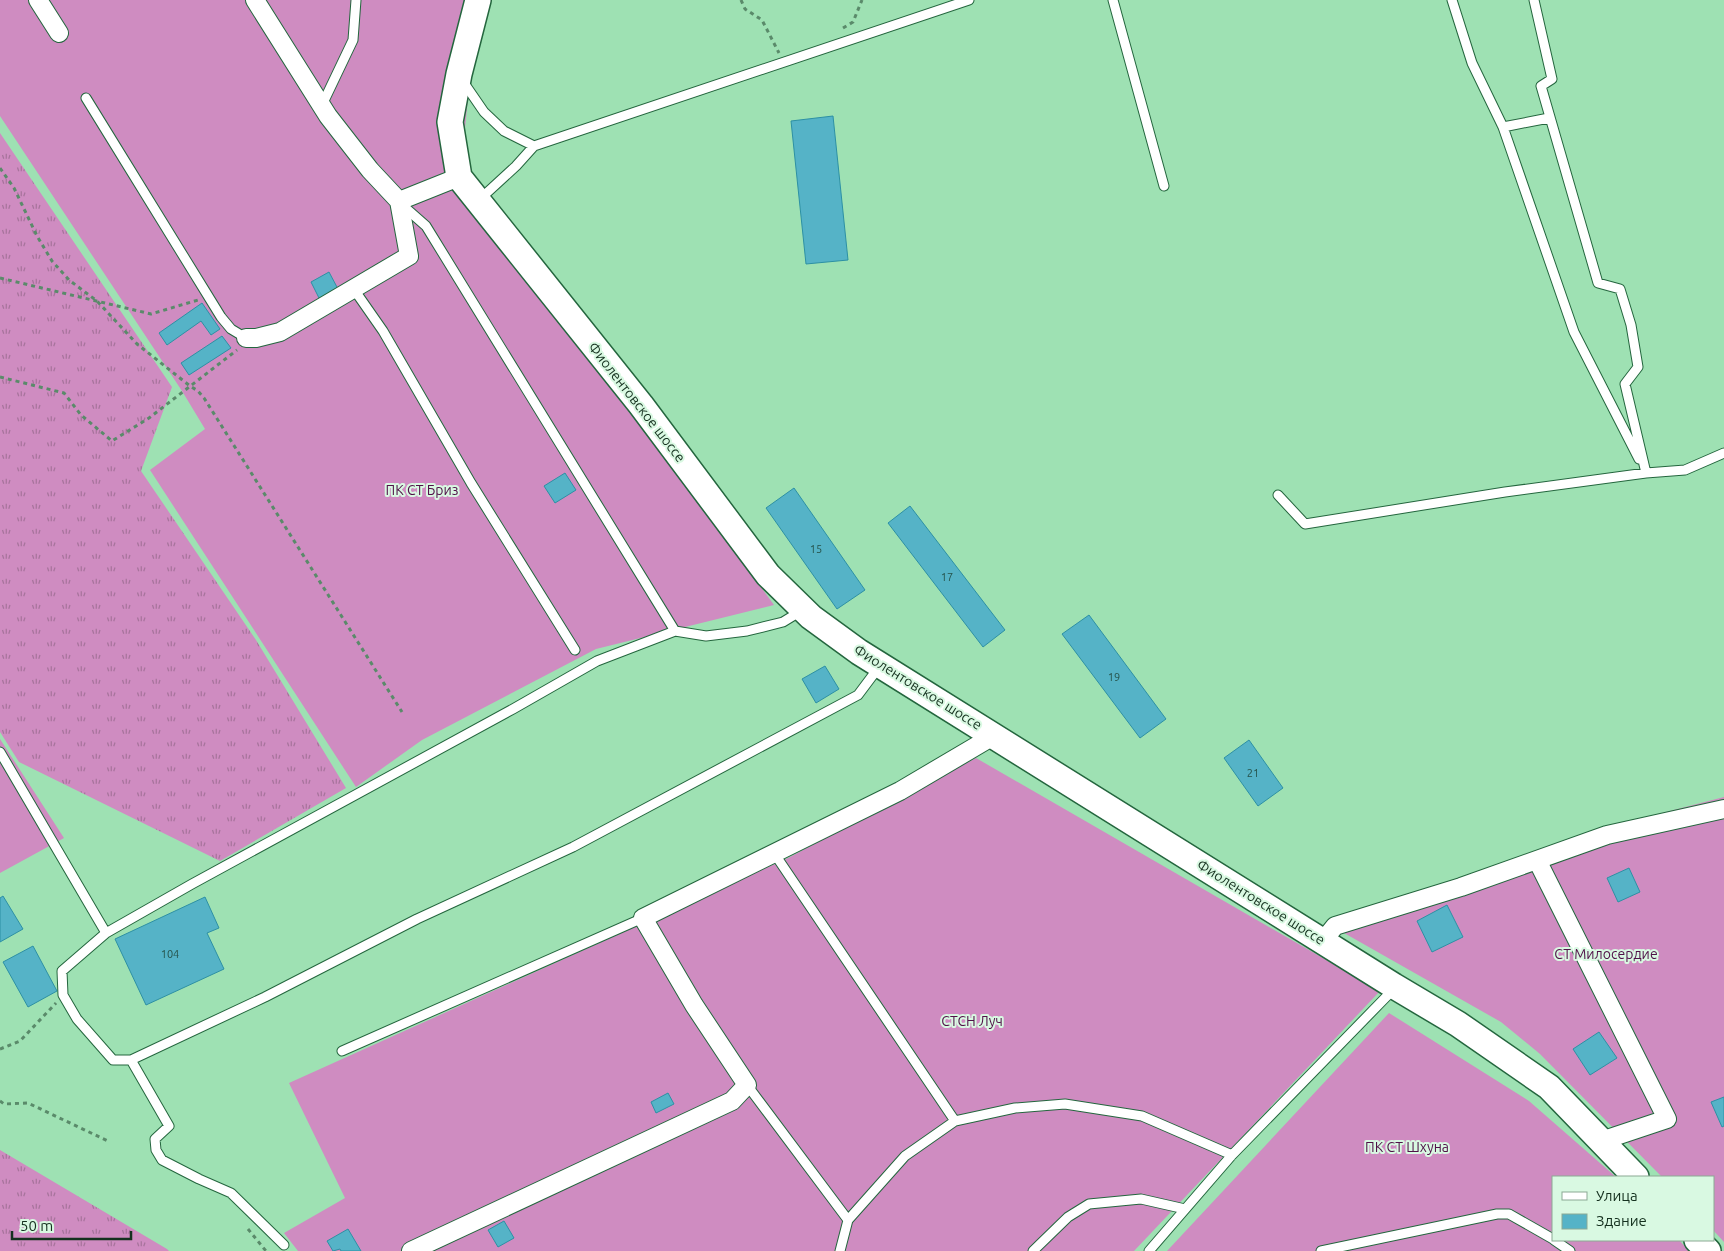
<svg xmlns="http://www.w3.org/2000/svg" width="1724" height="1251" font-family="Ubuntu,sans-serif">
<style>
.grass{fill:url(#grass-tufts)}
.garden{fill:#cf8cc1}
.building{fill:#55b3c7;stroke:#2d90a4}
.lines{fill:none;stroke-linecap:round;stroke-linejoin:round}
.service-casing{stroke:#24663e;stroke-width:11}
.minor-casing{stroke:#24663e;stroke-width:20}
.secondary-casing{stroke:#24663e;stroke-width:28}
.path{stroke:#5a8a6a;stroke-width:3;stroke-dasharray:4 4;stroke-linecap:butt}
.service{stroke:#fff;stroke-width:9}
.minor{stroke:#fff;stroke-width:18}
.secondary{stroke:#fff;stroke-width:25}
.labels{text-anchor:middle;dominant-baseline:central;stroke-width:4;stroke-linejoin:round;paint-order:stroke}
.number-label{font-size:11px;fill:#255249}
.street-label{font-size:14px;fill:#15311f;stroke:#d9f9e2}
.park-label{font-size:14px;fill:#501148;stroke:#d9f9e2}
</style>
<defs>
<pattern id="grass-tufts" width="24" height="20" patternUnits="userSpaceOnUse" patternTransform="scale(1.25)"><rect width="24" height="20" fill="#cf8cc1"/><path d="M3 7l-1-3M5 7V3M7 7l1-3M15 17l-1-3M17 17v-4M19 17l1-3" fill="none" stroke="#a7739c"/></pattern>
</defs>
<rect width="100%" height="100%" fill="#9ee1b3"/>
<!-- grass -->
<path class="grass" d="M0,133L172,387L141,471L256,640L346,788L220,861L19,762L0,732Z
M0,1150L167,1249L169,1251H0Z"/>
<!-- garden -->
<path class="garden" d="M0,0H478L460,177L479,200L774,605L596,649L422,740L356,787L150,470L205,429L182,391L0,116Z
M0,739L64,838L0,873Z
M976,758L1380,991L1134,1251H298L284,1233L345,1198L289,1083L788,858Z
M1724,797V1242L1713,1230V1177H1662L1540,1054L1501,1022L1330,925L1612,826Z
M1389,1013L1529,1101L1616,1177H1553V1240H1679L1689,1251H1167Z"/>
<!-- building -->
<path class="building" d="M833,116L848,260L806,264L791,121Z
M329,272L338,289L320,300L311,282Z
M202,303L220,329L211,335L201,321L167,345L159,333Z
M222,336L231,348L189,375L181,363Z
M565,473L576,490L555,503L544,486Z
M794,488L865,590L837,609L766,508Z
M910,506L1005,630L983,647L888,523Z
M1089,615L1166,719L1140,738L1062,634Z
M825,666L839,689L816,703L802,679Z
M1249,740L1283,788L1258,806L1224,758Z
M1629,868L1640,892L1618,902L1607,878Z
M3,896L23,929L0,942V898Z
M205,897L219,928L207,933L224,969L146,1005L115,939Z
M1447,905L1463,937L1432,952L1417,921Z
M33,946L57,991L28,1007L3,962Z
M1599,1032L1617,1058L1590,1075L1573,1049Z
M668,1093L674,1104L656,1113L651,1102Z
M1724,1097V1126L1722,1127L1711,1102Z
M504,1221L514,1238L498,1247L488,1230Z
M348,1229L361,1251H341L340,1249L333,1251L327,1241Z"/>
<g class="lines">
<defs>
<path id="service" d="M1113,0L1164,186
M1452,0L1472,63L1503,127L1574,332L1639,459
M1534,0L1552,79L1541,86L1598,283L1620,289L1631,325L1638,367L1625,384L1646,473
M462,80L484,112L504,131L534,146
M86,98L221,317L231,329L246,338
M322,105L353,40L356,0
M1503,127L1549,118
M479,200L516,166L534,146L969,0
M401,204L426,226L675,631L706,636L747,631L783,622L801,611
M353,288L383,331L471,483L575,650
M1278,495L1305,524L1505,492L1646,473L1685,470L1724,453
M675,631L597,661L513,709L192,884L106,933L62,971L63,995L77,1019L113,1060H131L265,997L417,919L573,847L858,695L879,667
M0,752L106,933
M774,853L955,1121
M342,1051L643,918
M131,1060L169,1126L155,1139L156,1150L162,1160L199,1179L231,1193L284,1245
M747,1085L848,1220
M1554,1240L1570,1251
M840,1251L848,1220L905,1156L955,1121L1015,1108L1065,1104L1142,1116L1232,1155
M1033,1251L1068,1217L1089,1204L1141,1199L1185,1209
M1149,1251L1232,1155L1388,995L1393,988
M1321,1251L1497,1214H1509L1553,1239"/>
<path id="minor" d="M38,0L59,33
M399,201L459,177
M246,338H256L280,332L409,256L399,201L370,170L328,116L255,0
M1537,860L1667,1119L1601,1141
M1323,941L1335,926L1461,887L1607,835L1724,809
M411,1251L732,1101L747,1085L694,1005L643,918L900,791L995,735"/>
<path id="secondary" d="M478,0L459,74L450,122L459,177L641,405L768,575L811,617L859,652L1394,986L1458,1024L1549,1087L1636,1177
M1697,1240L1708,1251"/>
</defs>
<!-- service casing -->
<use href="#service" class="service-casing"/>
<!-- minor casing -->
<use href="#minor" class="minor-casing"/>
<!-- secondary casing -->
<use href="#secondary" class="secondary-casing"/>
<!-- path -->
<path class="path" d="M741,0L745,9L762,20L779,53
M843,28L853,22L862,0
M0,168L14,188L37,236L52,261L69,280L97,301L137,344L190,386L198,391L204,398L402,712
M0,278L151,314L198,300
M0,377L64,393L81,415L112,441L149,418L237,350
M0,1049L20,1041L56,1003
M0,1101L4,1104L28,1103L110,1142
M248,1229L266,1251"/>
<!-- service -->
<use href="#service" class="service"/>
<!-- minor -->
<use href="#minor" class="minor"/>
<!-- secondary -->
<use href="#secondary" class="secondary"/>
</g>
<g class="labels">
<!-- number labels -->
<g class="number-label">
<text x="816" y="549">15</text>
<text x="947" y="577">17</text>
<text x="1114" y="677">19</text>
<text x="1253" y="773">21</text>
<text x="170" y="954">104</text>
</g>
<!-- street labels -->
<g class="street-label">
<text transform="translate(637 402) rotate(52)">Фиолентовское шоссе</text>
<text transform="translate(918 687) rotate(32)">Фиолентовское шоссе</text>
<text transform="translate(1261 902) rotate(32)">Фиолентовское шоссе</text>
</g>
<!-- park labels -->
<g class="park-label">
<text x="422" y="490">ПК СТ Бриз</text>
<text x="1606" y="954">СТ Милосердие</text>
<text x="972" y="1021">СТСН Луч</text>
<text x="1407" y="1147">ПК СТ Шхуна</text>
</g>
</g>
<!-- legend -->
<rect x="1552" y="1176" width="162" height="65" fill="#d9f9e2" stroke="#8ba994"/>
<rect x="1562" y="1192" width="25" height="8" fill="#ffffff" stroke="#8ba994"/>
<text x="1596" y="1201" font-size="15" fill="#15311f">Улица</text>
<rect x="1562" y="1214" width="25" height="15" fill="#55b3c7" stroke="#8ba994"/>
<text x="1596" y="1226" font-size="15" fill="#15311f">Здание</text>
<!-- scale -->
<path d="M12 1231v8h119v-8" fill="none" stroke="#15311f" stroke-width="2.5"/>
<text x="20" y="1231" font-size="15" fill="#15311f" stroke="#d9f9e2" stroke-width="4" paint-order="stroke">50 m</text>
</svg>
